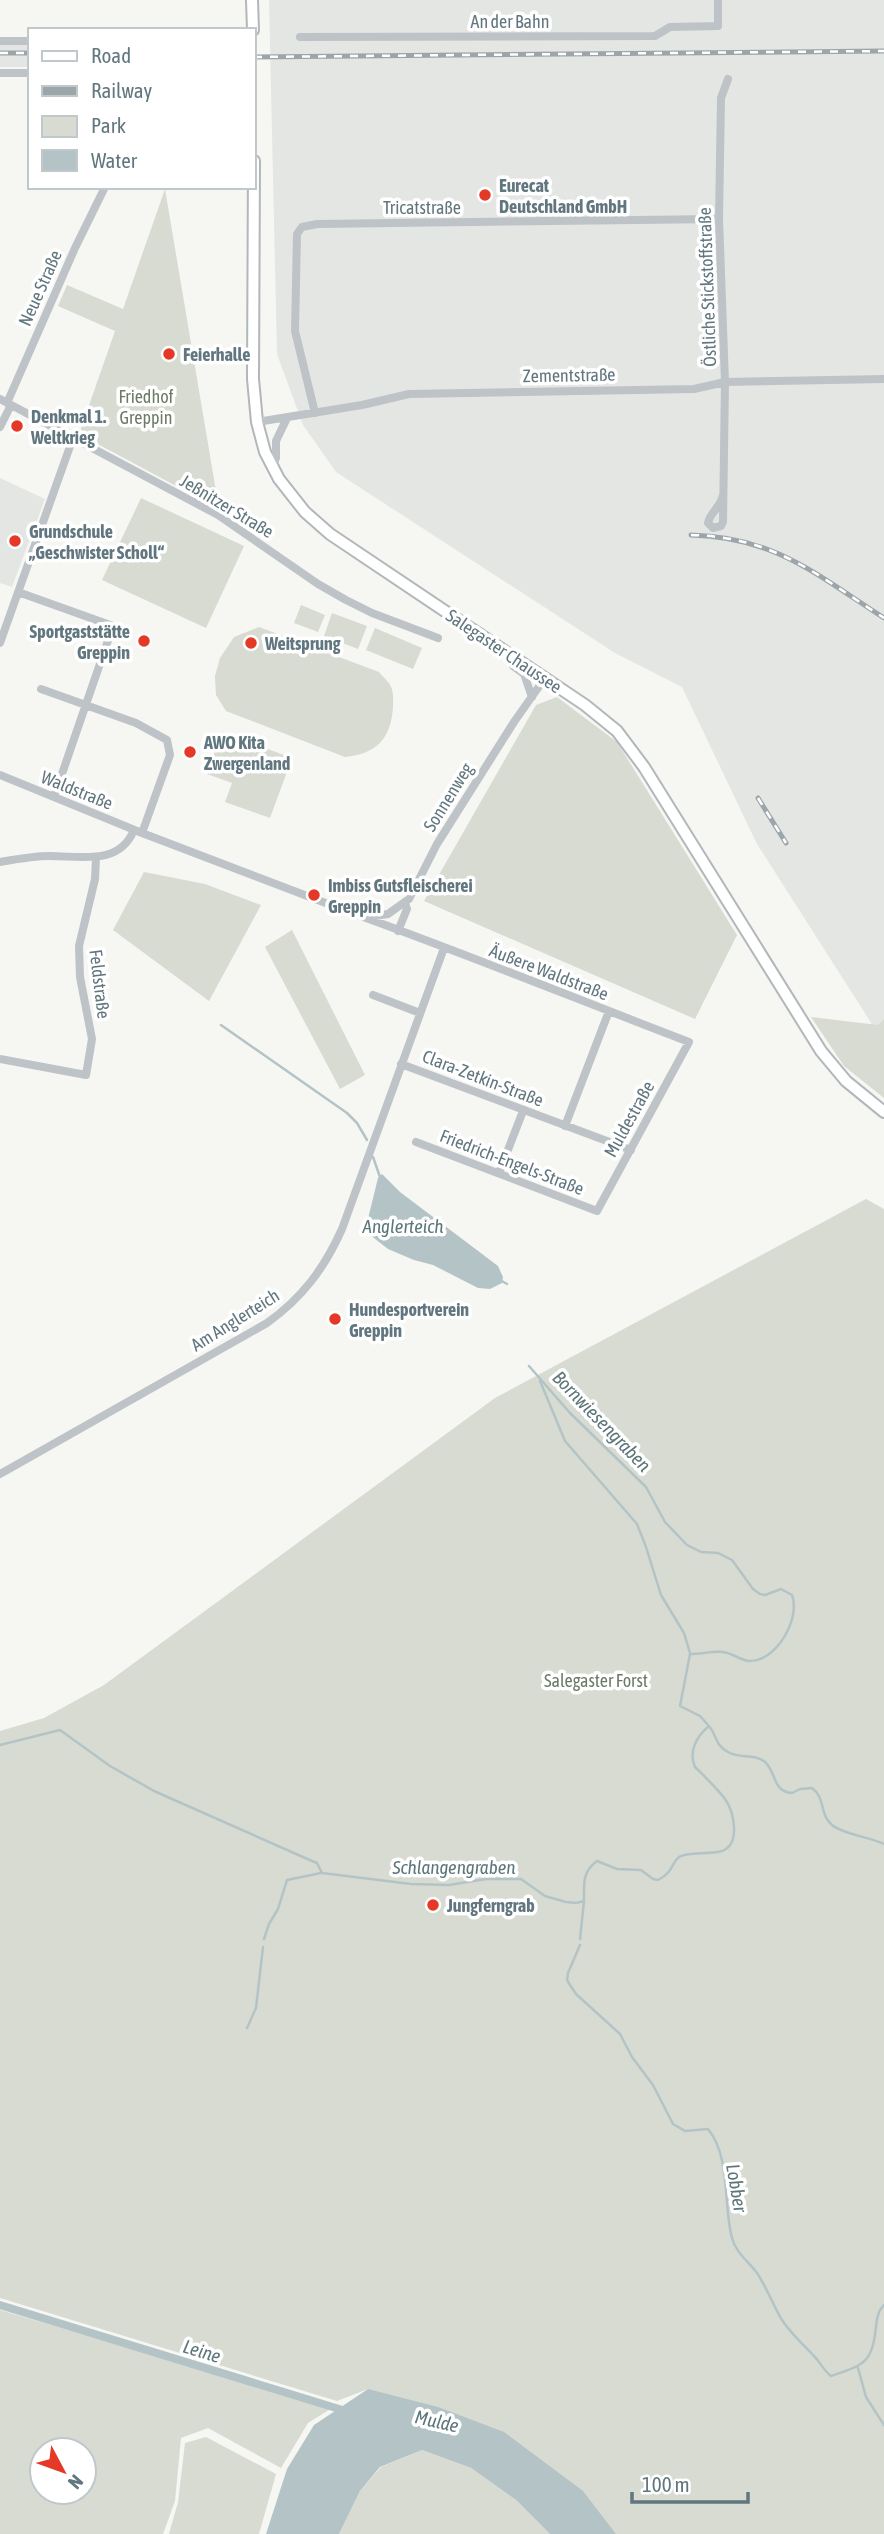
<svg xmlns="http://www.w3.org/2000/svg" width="884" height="2534" font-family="'Asap Condensed',sans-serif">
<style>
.built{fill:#e4e6e4}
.green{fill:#d7dbd2;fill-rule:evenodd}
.water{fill:#b4c4c6}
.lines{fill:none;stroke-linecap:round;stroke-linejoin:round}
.stream{stroke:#b4c4c6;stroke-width:2.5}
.canal{stroke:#b4c4c6;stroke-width:8}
.major-casing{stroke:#b1b7ba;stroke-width:14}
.minor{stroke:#bdc3c6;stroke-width:8}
.major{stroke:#fff;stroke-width:10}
.rail-casing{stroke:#9ca6aa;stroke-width:5}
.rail{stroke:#fff;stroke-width:2.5;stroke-dasharray:8;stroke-linecap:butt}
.poi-dot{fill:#e33926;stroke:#fff;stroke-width:2.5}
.labels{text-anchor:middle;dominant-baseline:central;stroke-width:7;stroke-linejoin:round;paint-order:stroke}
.street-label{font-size:18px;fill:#61767e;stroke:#fff}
.poi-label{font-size:18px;font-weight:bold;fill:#61767e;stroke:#fff;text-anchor:start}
.park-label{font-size:18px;fill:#6c7b64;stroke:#fff}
.water-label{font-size:19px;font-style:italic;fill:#5c7679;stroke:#fff}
</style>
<rect width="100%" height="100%" fill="#f6f6f3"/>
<!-- built -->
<path class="built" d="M269,0H884V1043L757,844L682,687L615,653L336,472L303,425L277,354Z
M0,44H30V67H0Z
M0,478L45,499L12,587L0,583Z"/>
<!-- green -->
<path class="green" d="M165,189L219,509L79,434L115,331L58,306L67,285L123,309Z
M141,498L244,546L206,628L102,580Z
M301,605L325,615L318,632L294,623Z
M332,613L367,626L358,649L324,636Z
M259,627L379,672C382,676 388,681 390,685C394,691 393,700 393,707C391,739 376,754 345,757L226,711L216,695L215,676L220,658L234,637Z
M375,628L422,648L413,669L366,650Z
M557,697L617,742L737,935L695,1019L424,901L536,705Z
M222,732L292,758L270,818L225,802L232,783L207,774Z
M144,872L205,884L261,905L209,1001L113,930Z
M292,930L365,1075L340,1089L265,947Z
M811,1017L878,1025L884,1019V1098L844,1066Z
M866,1199L884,1209V2534H616L368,2389L337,2401L0,2298V1731L44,1718L104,1685L495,1398Z
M0,2310L332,2408L308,2423L281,2468L208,2428L181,2438L175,2501L163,2534H0ZM42,2450H84V2492H42Z
M206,2437L276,2474L259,2534H169L178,2502L185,2443Z
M422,2450L471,2468L516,2500L550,2534H339L360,2491L381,2467Z"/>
<!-- water -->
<path class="water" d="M382,1174L400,1192L498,1266L503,1277L502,1283L490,1289L478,1288L433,1265L414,1260L388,1249L365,1231L378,1178Z
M368,2389L438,2407L504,2432L583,2491L616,2534H550L516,2500L471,2468L422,2450L380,2467L360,2491L339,2534H266L287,2469L314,2425Z"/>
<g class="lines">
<!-- stream -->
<path class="stream" d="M221,1025L347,1113L357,1123L367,1140
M373,1157L380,1177
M500,1280L507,1284
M529,1366L570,1413L646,1487L665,1522L687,1545L701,1552L718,1553L732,1560L753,1589L760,1594L765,1595L781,1589L792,1595C801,1619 776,1662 749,1661C740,1660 732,1653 723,1652C712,1651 701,1654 690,1654L680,1706L700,1716L708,1725
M540,1381L565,1441L637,1524L646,1547L661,1595L684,1633L690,1653
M0,1745L60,1730L110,1766L154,1791L312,1861L317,1863L322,1873L411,1884L449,1885L486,1879H521L545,1896L566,1902L576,1903L584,1901C584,1884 582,1872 597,1861L617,1869L641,1870L653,1879L658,1880C674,1872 671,1863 679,1857C687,1851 710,1855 722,1851C741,1844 734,1812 725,1799C716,1787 705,1777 695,1767C688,1751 697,1736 709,1726C717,1735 714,1744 728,1752C739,1759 755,1753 765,1762C777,1773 772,1791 792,1793L800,1789L812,1788C826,1798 819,1814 832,1825C842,1834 870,1837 884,1844
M264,1939L269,1924L278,1909L287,1880L321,1873
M580,1939L584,1901
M580,1945L568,1973L567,1980L570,1985L576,1994L620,2034L632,2057L653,2085L673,2124L685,2131L708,2129C731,2157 723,2205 732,2238C736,2253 748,2261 757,2273C767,2288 773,2305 782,2320C791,2334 803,2344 814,2356C821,2363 823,2370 831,2376C864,2365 873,2363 876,2326C877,2318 878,2311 884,2305
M247,2028L256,2008L263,1947
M858,2368L866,2397L884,2425"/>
<!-- canal -->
<path class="canal" d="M0,2305L349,2412"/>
<defs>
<path id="major" d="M252,0L253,30
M254,161L253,379L257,422L265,452L279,479L305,512L330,534L585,705L617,731L644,767L821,1051L846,1081L884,1112"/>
</defs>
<!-- major casing -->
<use href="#major" class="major-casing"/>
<!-- minor -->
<path class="minor" d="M300,37L655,36L670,27L718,26V0
M0,41H30
M0,73H30
M0,399L218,515L318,584L346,600L372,613L438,638
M7,403L75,248L105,187
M315,413L295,331L297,234L302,227L317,224L719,219
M257,422L362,405L409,394L694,389L725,382L884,379
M0,427L11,405
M272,468L276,458V441L287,418
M723,495C721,507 710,512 708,523L713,528L721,526L723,522L725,382L719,219L721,98L728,79
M18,592L113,626L54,797
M0,643L73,438
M511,656L513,666L524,674L532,697
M41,689L136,723L167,740L170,755L142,833
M0,775L142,833L344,910C459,951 574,998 689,1042L597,1211L416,1142
M0,862C17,859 33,856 50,856C81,856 119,866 134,830
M369,917L388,914L409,899L437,844L514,722L545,678
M398,931L407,909L405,903
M373,995L420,1013
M0,1059L86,1075L92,1039L80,977L79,946L95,879L96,858
M401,1064L631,1150
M565,1126L609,1011
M499,1173L523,1111
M0,1474L267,1323C302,1298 324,1269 342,1229L444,948"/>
<!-- major -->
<use href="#major" class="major"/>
<defs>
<path id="rail" d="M0,53H30
M254,57L884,51
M691,535C775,537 817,575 884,618
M758,798L786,843"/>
</defs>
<!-- rail casing -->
<use href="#rail" class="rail-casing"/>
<!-- rail -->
<use href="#rail" class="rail"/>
</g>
<!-- markers -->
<g class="poi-dot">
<circle cx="485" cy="195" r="7"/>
<circle cx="169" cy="354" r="7"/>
<circle cx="17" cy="426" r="7"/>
<circle cx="15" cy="541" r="7"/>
<circle cx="144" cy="641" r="7"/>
<circle cx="251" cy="643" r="7"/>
<circle cx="190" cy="752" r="7"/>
<circle cx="314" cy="895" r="7"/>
<circle cx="335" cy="1319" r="7"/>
<circle cx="433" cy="1905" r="7"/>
</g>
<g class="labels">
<!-- street labels -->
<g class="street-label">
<text x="510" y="21">An der Bahn</text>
<text x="422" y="207">Tricatstraße</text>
<text transform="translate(707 287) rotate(-92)">Östliche Stickstoffstraße</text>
<text transform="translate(40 288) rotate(-66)">Neue Straße</text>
<text transform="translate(569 375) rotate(-1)">Zementstraße</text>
<text transform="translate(227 506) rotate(31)">Jeßnitzer Straße</text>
<text transform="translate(504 651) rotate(34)">Salegaster Chaussee</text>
<text transform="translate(77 790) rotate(22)">Waldstraße</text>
<text transform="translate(448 797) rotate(-58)">Sonnenweg</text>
<text transform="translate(549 972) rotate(21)">Äußere Waldstraße</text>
<text transform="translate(100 984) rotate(83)">Feldstraße</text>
<text transform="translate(483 1078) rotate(21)">Clara-Zetkin-Straße</text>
<text transform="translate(629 1119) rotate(-61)">Muldestraße</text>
<text transform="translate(512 1162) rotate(21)">Friedrich-Engels-Straße</text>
<text transform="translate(235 1320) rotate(-32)">Am Anglerteich</text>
</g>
<!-- poi labels -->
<g class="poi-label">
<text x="499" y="185">Eurecat<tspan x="499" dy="21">Deutschland GmbH</tspan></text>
<text x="183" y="354">Feierhalle</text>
<text x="31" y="416">Denkmal 1.<tspan x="31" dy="21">Weltkrieg</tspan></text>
<text x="29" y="531">Grundschule<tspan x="29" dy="21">„Geschwister Scholl“</tspan></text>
<text x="130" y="631" text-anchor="end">Sportgaststätte<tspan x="130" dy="21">Greppin</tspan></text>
<text x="265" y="643">Weitsprung</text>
<text x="204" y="742">AWO Kita<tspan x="204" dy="21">Zwergenland</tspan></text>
<text x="328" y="885">Imbiss Gutsfleischerei<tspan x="328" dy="21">Greppin</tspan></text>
<text x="349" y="1309">Hundesportverein<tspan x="349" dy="21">Greppin</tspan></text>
<text x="447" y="1905">Jungferngrab</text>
</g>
<!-- park labels -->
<g class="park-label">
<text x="146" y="396">Friedhof<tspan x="146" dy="21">Greppin</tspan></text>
<text x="596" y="1680">Salegaster Forst</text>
</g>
<!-- water labels -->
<g class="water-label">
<text x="403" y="1226">Anglerteich</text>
<text transform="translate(602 1421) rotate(46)">Bornwiesengraben</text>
<text x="454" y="1867">Schlangengraben</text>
<text transform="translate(737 2188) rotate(80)">Lobber</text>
<text transform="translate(202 2351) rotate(17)">Leine</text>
<text transform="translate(437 2421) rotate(13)">Mulde</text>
</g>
</g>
<!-- legend -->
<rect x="28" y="28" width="228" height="161" fill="#ffffff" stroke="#c0c8cb" stroke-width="2"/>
<rect x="42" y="51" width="35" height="10" fill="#ffffff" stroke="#c0c8cb" stroke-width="2"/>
<text x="91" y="63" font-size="21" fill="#61767e">Road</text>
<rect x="42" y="86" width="35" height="10" fill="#9ca6aa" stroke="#c0c8cb" stroke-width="2"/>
<text x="91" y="98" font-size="21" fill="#61767e">Railway</text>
<rect x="42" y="116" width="35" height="21" fill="#d7dbd2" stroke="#c0c8cb" stroke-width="2"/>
<text x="91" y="133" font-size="21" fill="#61767e">Park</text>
<rect x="42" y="150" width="35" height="21" fill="#b4c4c6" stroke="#c0c8cb" stroke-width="2"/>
<text x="91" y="168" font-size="21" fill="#61767e">Water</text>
<!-- north arrow -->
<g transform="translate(63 2471) rotate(131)"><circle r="33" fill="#ffffff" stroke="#c0c8cb" stroke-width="2"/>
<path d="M0-5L12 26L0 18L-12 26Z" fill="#e33926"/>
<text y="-10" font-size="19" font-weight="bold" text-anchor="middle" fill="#61767e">N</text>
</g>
<!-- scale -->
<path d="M632 2492v10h116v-10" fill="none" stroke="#61767e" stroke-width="3.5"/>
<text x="642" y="2492" font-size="21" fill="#61767e" stroke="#ffffff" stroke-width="5" paint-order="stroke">100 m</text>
</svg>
